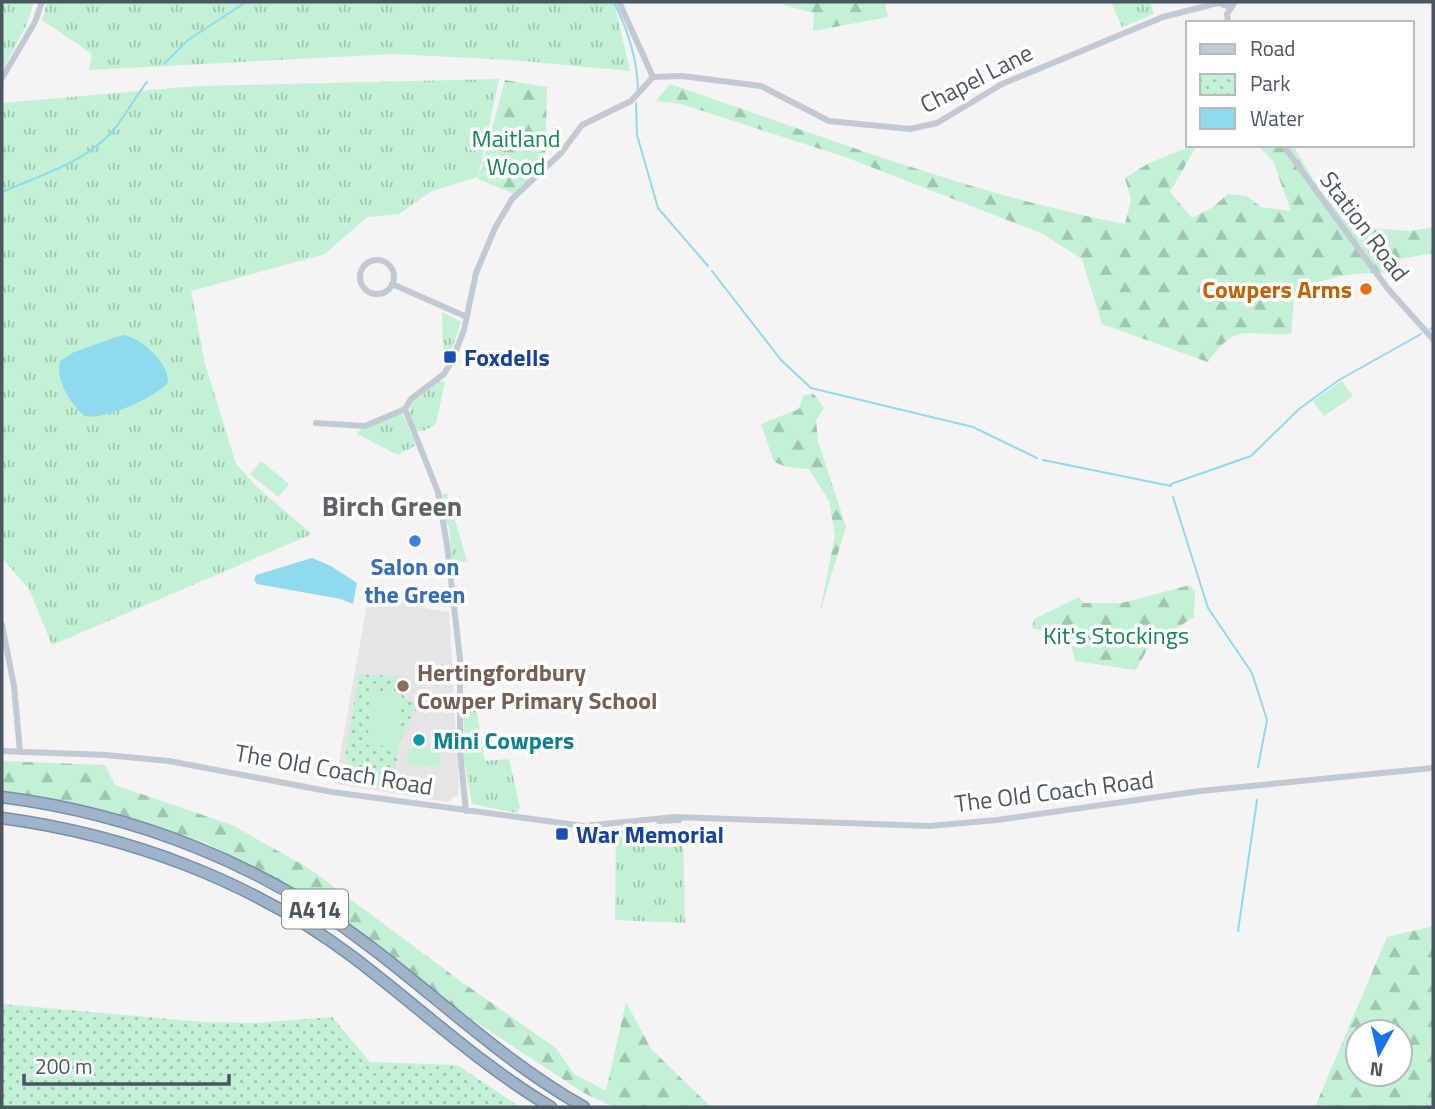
<svg xmlns="http://www.w3.org/2000/svg" width="1435" height="1109" font-family="'Titillium Web',sans-serif">
<style>
.education{fill:#e6e4e5}
.grass{fill:url(#grass-tufts)}
.forest{fill:url(#forest-firs);fill-rule:evenodd}
.park{fill:url(#park-dots)}
.garden{fill:#c3f1d5}
.water{fill:#90daee}
.lines{fill:none;stroke-linecap:round;stroke-linejoin:round}
.stream{stroke:#90daee;stroke-width:2}
.trunk-casing{stroke:#7690ad;stroke-width:13}
.minor{stroke:#c1cad2;stroke-width:6}
.trunk{stroke:#9fb4c9;stroke-width:10}
.food-dot{fill:#e8710a;stroke:#fff;stroke-width:2.5}
.transit-dot{fill:#1a4fb4;stroke:#fff;stroke-width:2.5}
.shop-dot{fill:#3f7fe0;stroke:#fff;stroke-width:2.5}
.education-dot{fill:#8d6e63;stroke:#fff;stroke-width:2.5}
.culture-dot{fill:#0f9aa8;stroke:#fff;stroke-width:2.5}
.labels{text-anchor:middle;dominant-baseline:central;stroke-width:7;stroke-linejoin:round;paint-order:stroke}
.shield{fill:#fff;stroke:#808990;stroke-width:2}
.shield-label{font-size:23px;font-weight:bold;fill:#4a5661}
.street-label{font-size:24px;fill:#4a5661;stroke:#fff}
.park-label{font-size:24px;fill:#17864f;stroke:#fff}
.food-label{font-size:24px;font-weight:bold;fill:#c56008;stroke:#fff;text-anchor:end}
.transit-label{font-size:24px;font-weight:bold;fill:#164399;stroke:#fff;text-anchor:start}
.shop-label{font-size:24px;font-weight:bold;fill:#366cbe;stroke:#fff}
.education-label{font-size:24px;font-weight:bold;fill:#785e54;stroke:#fff;text-anchor:start}
.culture-label{font-size:24px;font-weight:bold;fill:#0d838f;stroke:#fff;text-anchor:start}
.quarter-label{font-size:28px;font-weight:bold;fill:#5f6368;stroke:#fff}
</style>
<defs>
<pattern id="grass-tufts" width="24" height="20" patternUnits="userSpaceOnUse" patternTransform="scale(1.75)"><rect width="24" height="20" fill="#c3f1d5"/><path d="M3 7l-1-3M5 7V3M7 7l1-3M15 17l-1-3M17 17v-4M19 17l1-3" fill="none" stroke="#a0c6b0"/></pattern>
<pattern id="forest-firs" width="22" height="20" patternUnits="userSpaceOnUse" patternTransform="scale(1.75)"><rect width="22" height="20" fill="#c3f1d5"/><path d="M5 1l3.5 6h-7zM16 11l3.5 6h-7z" fill="#a0c6b0"/></pattern>
<pattern id="park-dots" width="8" height="8" patternUnits="userSpaceOnUse" patternTransform="scale(1.75)"><rect width="8" height="8" fill="#c3f1d5"/><path d="M2 2h.1M6 6h.1" fill="none" stroke="#a0c6b0" stroke-width="1.8" stroke-linecap="round"/></pattern>
</defs>
<rect width="100%" height="100%" fill="#f5f3f3"/>
<!-- education -->
<path class="education" d="M368,598L423,604V608L449,612L459,787L458,794L448,802L335,784Z"/>
<!-- grass -->
<path class="grass" d="M2,2H34L27,24L2,71Z
M47,2H614L630,71L512,60L394,54L89,70L92,54L42,20Z
M1111,2H1150L1154,14L1122,27Z
M499,79L478,177L432,191L399,214L367,217L325,254L191,291L205,364L236,464L257,487L312,534L52,645L29,589L2,558V103L197,86Z
M442,312L461,322L449,357L443,348Z
M439,381L445,382L436,424L424,431H417L410,414L411,404Z
M399,413L403,415L416,445L398,455L357,434L361,429Z
M447,493L467,561L452,564L449,526L446,524L441,495Z
M475,700L485,761L509,759L520,808L517,813L472,804L463,755L464,701Z
M683,829L685,923L615,920L616,831Z"/>
<!-- forest -->
<path class="forest" d="M782,2H885L888,17L813,31L814,13L784,5Z
M505,80L547,87L545,166L514,194L478,179Z
M670,84C820,135 969,194 1125,224L1131,200L1125,178L1149,163L1194,145H1197L1170,192L1192,218L1213,207L1228,194L1247,196L1261,207L1291,211L1273,161L1257,145H1293L1318,188L1351,227L1411,231L1433,227V253L1384,262L1396,273C1356,272 1336,275 1299,289L1294,300L1291,334C1246,337 1238,320 1208,362L1102,324L1082,259L1043,234L848,158L681,104L656,101Z
M813,393L824,408L816,420L818,441L846,527L820,612L835,535L829,501L809,469L787,467L774,462L761,424L799,409L803,396Z
M1190,585L1195,592L1194,617L1149,646L1136,670L1075,661L1070,639L1032,628L1034,619L1079,597L1084,603H1122Z
M2,761L105,765L115,785L232,825L310,869L463,983L556,1048L574,1074L606,1091L626,1002L651,1049L711,1107H614L584,1093L456,1009L309,896L204,842L85,806L2,790Z
M1433,926V1107H1315L1387,937ZM1400,1032V1074H1358V1032Z"/>
<!-- park -->
<path class="park" d="M359,674L403,677L402,693L407,701L417,702L416,711L411,714C410,726 404,730 401,740C396,756 397,773 391,789L341,781Z
M2,1004L203,1022L256,1023L332,1017L370,1062L457,1065L520,1107H2Z"/>
<!-- garden -->
<path class="garden" d="M1342,381L1353,396L1324,416L1313,401Z
M261,461L289,484L278,497L250,474Z
M371,694L402,696L399,747L367,745Z
M408,748L440,750L439,767L407,764Z"/>
<!-- water -->
<path class="water" d="M123,335C142,338 168,362 168,382C157,397 103,421 85,416C71,406 55,379 60,361L74,352Z
M312,558L331,566L357,583L353,604L341,599L257,584L254,580L256,575Z"/>
<g class="lines">
<!-- stream -->
<path class="stream" d="M614,2C628,30 637,57 638,89
M164,64L188,40L246,2
M636,103L637,135L658,208L708,266
M2,192C41,175 82,164 112,132C125,117 134,98 147,82
M712,271L781,360L811,388L973,427L1037,458
M1430,329L1433,328
M1043,460L1171,486
M1171,484L1251,456L1299,409L1339,380L1421,334
M1173,497L1208,608L1252,673L1267,720L1258,767
M1238,931L1257,800"/>
<defs>
<path id="trunk" d="M2,797C136,814 265,865 372,948C443,1002 506,1063 584,1107
M2,818C128,835 250,880 353,957C419,1007 480,1065 551,1107"/>
</defs>
<!-- trunk casing -->
<use href="#trunk" class="trunk-casing"/>
<!-- minor -->
<path class="minor" d="M619,2L653,77
M1228,23L1227,14L1235,2
M653,77L682,76L761,86L829,121L910,129L937,123L1002,84L1163,17L1218,3L1230,7
M2,78L35,22L42,2
M1283,145L1388,289L1433,339
M360 277a17 17 0 1 1 34 0a17 17 0 1 1-34 0Z
M392,284L467,317
M316,423L365,426L405,409
M2,625L14,686L20,752
M2,751L106,755L169,761L332,792L584,826L675,817L930,826L997,820L1200,791L1433,768
M466,811L460,752V659L447,545L438,492L405,409L411,399L444,374L452,361L464,330L476,273L495,228L512,199L561,153L582,125L631,101L653,77
M659,821L679,820"/>
<!-- trunk -->
<use href="#trunk" class="trunk"/>
</g>
<!-- markers -->
<circle class="food-dot" cx="1366" cy="289" r="7"/>
<g class="transit-dot">
<rect x="443" y="350" width="14" height="14" rx="3.5"/>
<rect x="555" y="827" width="14" height="14" rx="3.5"/>
</g>
<circle class="shop-dot" cx="415" cy="541" r="7"/>
<circle class="education-dot" cx="403" cy="686" r="7"/>
<circle class="culture-dot" cx="419" cy="740" r="7"/>
<g class="labels">
<!-- shield labels -->
<rect class="shield" x="282" y="889.5" width="66" height="39" rx="5"/>
<g class="shield-label">
<text x="315" y="909">A414</text>
</g>
<!-- street labels -->
<g class="street-label">
<text transform="translate(976 78) rotate(-27)">Chapel Lane</text>
<text transform="translate(1365 226) rotate(53)">Station Road</text>
<text transform="translate(334 769) rotate(10)">The Old Coach Road</text>
<text transform="translate(1054 791) rotate(-7)">The Old Coach Road</text>
</g>
<!-- park labels -->
<g class="park-label">
<text x="516" y="138">Maitland<tspan x="516" dy="28">Wood</tspan></text>
<text x="1116" y="635">Kit's Stockings</text>
</g>
<!-- food labels -->
<g class="food-label">
<text x="1352" y="289">Cowpers Arms</text>
</g>
<!-- transit labels -->
<g class="transit-label">
<text x="464" y="357">Foxdells</text>
<text x="576" y="834">War Memorial</text>
</g>
<!-- shop labels -->
<g class="shop-label">
<text x="415" y="566">Salon on<tspan x="415" dy="28">the Green</tspan></text>
</g>
<!-- education labels -->
<g class="education-label">
<text x="417" y="672">Hertingfordbury<tspan x="417" dy="28">Cowper Primary School</tspan></text>
</g>
<!-- culture labels -->
<g class="culture-label">
<text x="433" y="740">Mini Cowpers</text>
</g>
<!-- quarter labels -->
<g class="quarter-label">
<text x="392" y="505">Birch Green</text>
</g>
</g>
<!-- border -->
<rect width="1435" height="1109" fill="none" stroke="#4a5661" stroke-width="7"/>
<!-- legend -->
<rect x="1186" y="21" width="228" height="126" fill="#ffffff" stroke="#b7bbc0" stroke-width="2"/>
<rect x="1200" y="44" width="35" height="10" fill="#c1cad2" stroke="#b7bbc0" stroke-width="2"/>
<text x="1250" y="56" font-size="21" fill="#4a5661">Road</text>
<rect x="1200" y="74" width="35" height="21" fill="url(#park-dots)" stroke="#b7bbc0" stroke-width="2"/>
<text x="1250" y="91" font-size="21" fill="#4a5661">Park</text>
<rect x="1200" y="108" width="35" height="21" fill="#90daee" stroke="#b7bbc0" stroke-width="2"/>
<text x="1250" y="126" font-size="21" fill="#4a5661">Water</text>
<!-- north arrow -->
<g transform="translate(1379 1053) rotate(188)"><circle r="33" fill="#ffffff" stroke="#b7bbc0" stroke-width="2"/>
<path d="M0-5L12 26L0 18L-12 26Z" fill="#1a73e8"/>
<text y="-10" font-size="19" font-weight="bold" text-anchor="middle" fill="#4a5661">N</text>
</g>
<!-- scale -->
<path d="M24 1074v10h205v-10" fill="none" stroke="#4a5661" stroke-width="3.5"/>
<text x="35" y="1074" font-size="21" fill="#4a5661" stroke="#ffffff" stroke-width="5" paint-order="stroke">200 m</text>
</svg>
